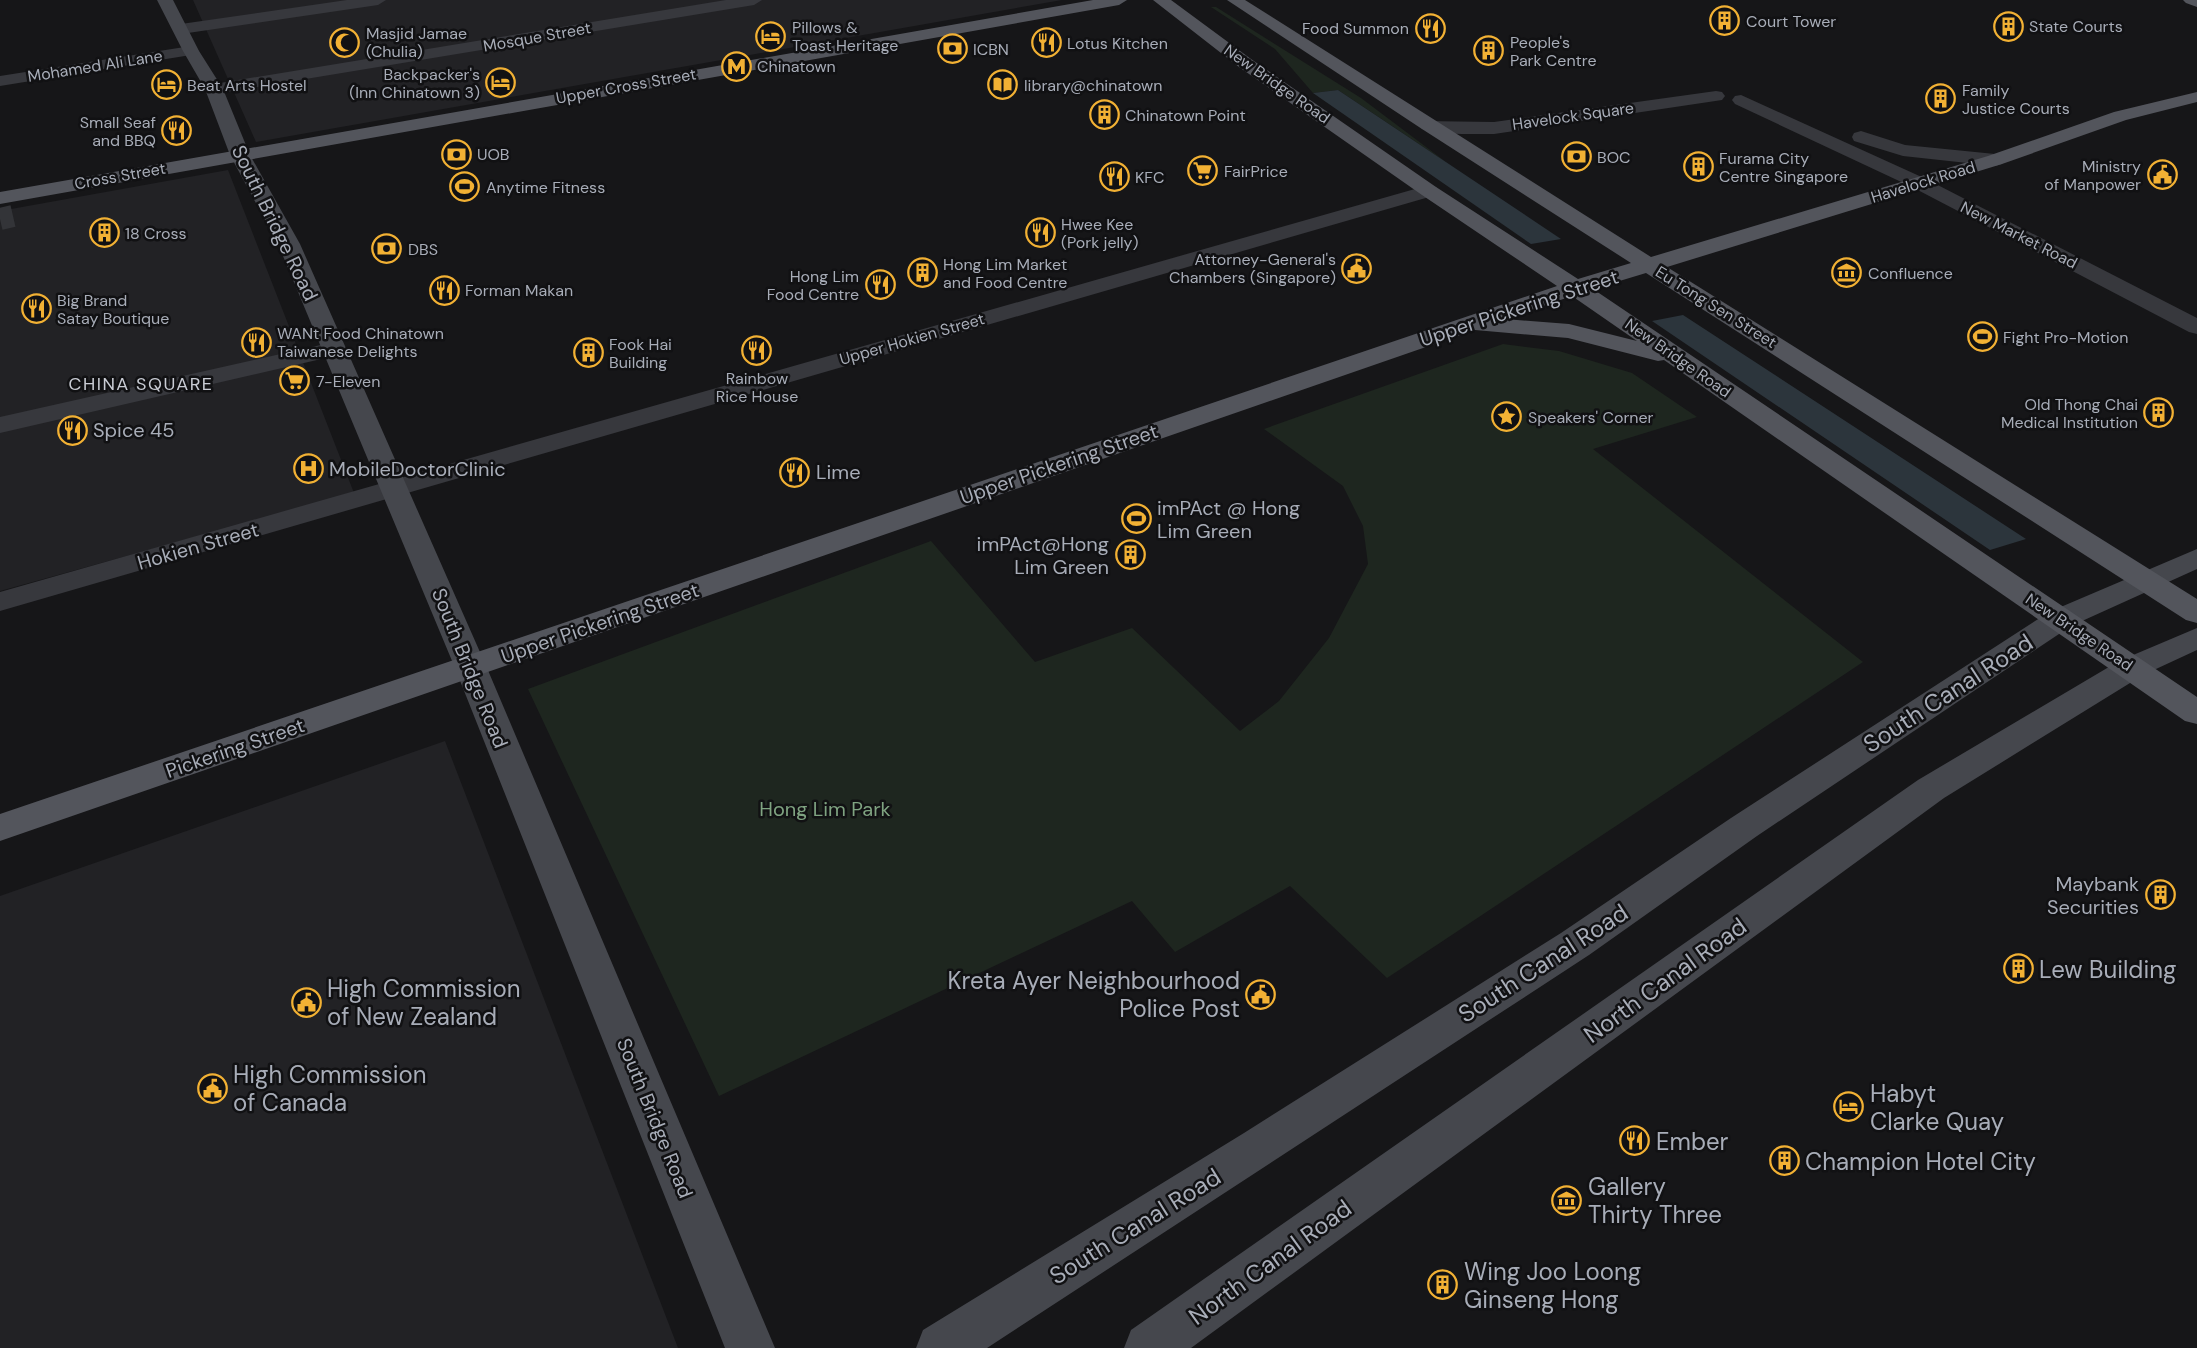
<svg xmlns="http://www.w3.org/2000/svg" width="2197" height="1348" font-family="'DM Sans',sans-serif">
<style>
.built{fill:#222225}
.green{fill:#1e261f}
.water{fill:#2c353c}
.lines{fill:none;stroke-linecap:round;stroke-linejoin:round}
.street-tunnel{stroke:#333438;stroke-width:22;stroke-dasharray:22 10;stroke-linecap:butt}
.street{fill:#37383d;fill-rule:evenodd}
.secondary{fill:#45474d;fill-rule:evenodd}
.primary{fill:#53555c;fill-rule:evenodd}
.labels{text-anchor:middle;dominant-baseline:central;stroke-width:5;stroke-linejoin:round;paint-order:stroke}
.far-poi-label{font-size:16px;fill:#a8adb8;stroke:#111113;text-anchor:start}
.far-street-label{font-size:16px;fill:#a8adb8;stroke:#111113}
.far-neighbourhood-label{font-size:18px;letter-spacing:1.5px;fill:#c9ccd4;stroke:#111113}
.street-label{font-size:20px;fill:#a8adb8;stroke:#111113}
.poi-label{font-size:20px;fill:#a8adb8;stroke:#111113;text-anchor:start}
.park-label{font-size:20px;fill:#7fa381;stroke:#111113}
.near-street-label{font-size:24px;fill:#a8adb8;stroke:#111113}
.near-poi-label{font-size:24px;fill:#a8adb8;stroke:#111113;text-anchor:start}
</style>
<rect width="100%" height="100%" fill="#161618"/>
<!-- built -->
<path class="built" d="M193,0H1062L256,142Z
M228,170L354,493L0,591V211Z
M445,741L678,1348H0V896Z"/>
<!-- green -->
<path class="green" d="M1211,7H1216L1361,98L1446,162L1338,90L1313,93L1275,49Z
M1503,344L1559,351L1632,373L1697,417L1593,449L1863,662L1387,978L1290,886L1175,952L1132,901L719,1096L528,689L931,541L1035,662L1132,628L1240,731L1279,701L1329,638L1368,564L1363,526L1343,486L1264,429Z"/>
<!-- water -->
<path class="water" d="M1338,90L1561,239L1531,244L1313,93Z
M1683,315L2026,539L1990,550L1652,321Z"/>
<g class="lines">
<!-- street-tunnel -->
<path class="street-tunnel" d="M0,219L13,216"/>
<!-- street -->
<path class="street" d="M347,0H386L378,5L181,34L173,29L181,24Z
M726,0H762L754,5L214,94L208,93L205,89L208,85L214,84Z
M191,46L199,51L197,54L0,86V76Z
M1716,91L1722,92L1725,96L1722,100L1494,134C1470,134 1445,135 1422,129L1419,125L1422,121L1494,122Z
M1741,95L1926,179L2197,318V334L2189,332L1912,187L1735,104L1732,100L1735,96Z
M1861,131L1905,145L1995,154L2002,156L2005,160L2002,164L1995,166L1903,156L1854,141L1852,137L1854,133Z
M1429,185L1436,187L1439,191L1436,195L0,611V592Z
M334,342L343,344L346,349L343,354L0,433V417Z"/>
<!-- secondary -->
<path class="secondary" d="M157,0H173L199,51L223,89L250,155L300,244L487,668L775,1348H725L455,668L278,244L230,155L205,89L183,51Z
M2197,549V569L2071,626L1757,836L1589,955L987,1348H916L923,1330L1244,1133L1561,933L1731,818L2049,612Z
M2197,628V650L2143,675L1944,798L1191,1348H1124L1131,1330L1918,780L2119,661Z"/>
<!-- primary -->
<path class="primary" d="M1093,0H1127L1119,5L0,204V192Z
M1153,0H1171L1251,59L1436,187L1578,279L1631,263L1422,129L1227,0H1245L1651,257L1988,156L2114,112L2197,92V102L2126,120L2002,164L1667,267L2197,599V623L2186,620L1646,273L1593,289L2197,697V724L2185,721L1664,360L1658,361L1568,338L1475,330L0,841V814L1557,286L1422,195L1239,67ZM1572,296L1637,341L1569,324L1505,319Z
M2183,0H2197V7L2186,3Z"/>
</g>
<!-- icons -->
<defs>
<symbol id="building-ring" viewBox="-11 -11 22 22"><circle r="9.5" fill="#111113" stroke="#f2b134" stroke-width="1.5"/><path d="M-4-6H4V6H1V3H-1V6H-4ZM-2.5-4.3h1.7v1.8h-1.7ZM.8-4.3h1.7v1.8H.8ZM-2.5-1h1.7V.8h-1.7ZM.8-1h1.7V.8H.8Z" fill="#f2b134"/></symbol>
<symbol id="restaurant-ring" viewBox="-11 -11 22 22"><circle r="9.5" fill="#111113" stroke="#f2b134" stroke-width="1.5"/><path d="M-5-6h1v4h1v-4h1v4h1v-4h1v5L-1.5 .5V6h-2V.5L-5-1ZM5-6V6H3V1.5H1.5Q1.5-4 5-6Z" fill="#f2b134"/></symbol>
<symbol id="hotel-ring" viewBox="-11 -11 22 22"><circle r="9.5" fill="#111113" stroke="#f2b134" stroke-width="1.5"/><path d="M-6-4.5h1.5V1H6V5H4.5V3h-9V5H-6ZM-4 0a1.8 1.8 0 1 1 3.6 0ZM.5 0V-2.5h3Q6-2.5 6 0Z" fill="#f2b134"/></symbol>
<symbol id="mosque-ring" viewBox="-11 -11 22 22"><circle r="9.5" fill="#111113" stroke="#f2b134" stroke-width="1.5"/><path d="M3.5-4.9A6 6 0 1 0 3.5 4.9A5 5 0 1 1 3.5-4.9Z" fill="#f2b134"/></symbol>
<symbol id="bank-ring" viewBox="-11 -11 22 22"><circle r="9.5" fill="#111113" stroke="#f2b134" stroke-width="1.5"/><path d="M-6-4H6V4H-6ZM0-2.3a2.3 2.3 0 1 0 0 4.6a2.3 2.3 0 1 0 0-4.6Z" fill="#f2b134"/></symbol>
<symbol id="metro-ring" viewBox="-11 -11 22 22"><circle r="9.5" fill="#111113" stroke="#f2b134" stroke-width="1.5"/><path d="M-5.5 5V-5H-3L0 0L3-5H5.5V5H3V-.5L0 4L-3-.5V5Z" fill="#f2b134"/></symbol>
<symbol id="library-ring" viewBox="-11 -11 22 22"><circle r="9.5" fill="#111113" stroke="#f2b134" stroke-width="1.5"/><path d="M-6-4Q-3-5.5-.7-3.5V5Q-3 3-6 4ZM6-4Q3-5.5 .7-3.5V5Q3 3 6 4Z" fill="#f2b134"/></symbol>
<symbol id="supermarket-ring" viewBox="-11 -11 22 22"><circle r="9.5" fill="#111113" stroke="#f2b134" stroke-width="1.5"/><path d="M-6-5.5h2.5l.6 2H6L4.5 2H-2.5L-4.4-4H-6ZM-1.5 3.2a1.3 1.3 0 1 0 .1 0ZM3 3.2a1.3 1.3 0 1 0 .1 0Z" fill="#f2b134"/></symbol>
<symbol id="civic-ring" viewBox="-11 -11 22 22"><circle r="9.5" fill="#111113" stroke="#f2b134" stroke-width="1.5"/><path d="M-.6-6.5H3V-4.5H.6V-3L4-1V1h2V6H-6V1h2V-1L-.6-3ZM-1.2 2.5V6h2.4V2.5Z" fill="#f2b134"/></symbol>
<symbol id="stadium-ring" viewBox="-11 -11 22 22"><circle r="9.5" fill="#111113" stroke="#f2b134" stroke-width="1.5"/><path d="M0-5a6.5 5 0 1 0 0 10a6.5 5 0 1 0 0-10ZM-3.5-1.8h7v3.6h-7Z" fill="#f2b134"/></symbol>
<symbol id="museum-ring" viewBox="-11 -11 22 22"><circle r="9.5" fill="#111113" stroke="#f2b134" stroke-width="1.5"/><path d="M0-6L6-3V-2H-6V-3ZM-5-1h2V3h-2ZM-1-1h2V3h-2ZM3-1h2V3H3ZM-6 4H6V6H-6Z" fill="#f2b134"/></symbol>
<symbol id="sight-ring" viewBox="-11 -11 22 22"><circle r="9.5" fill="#111113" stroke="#f2b134" stroke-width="1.5"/><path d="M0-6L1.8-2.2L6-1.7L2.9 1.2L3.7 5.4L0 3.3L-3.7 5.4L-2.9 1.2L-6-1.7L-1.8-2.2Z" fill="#f2b134"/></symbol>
<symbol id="hospital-ring" viewBox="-11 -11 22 22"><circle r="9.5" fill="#111113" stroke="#f2b134" stroke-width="1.5"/><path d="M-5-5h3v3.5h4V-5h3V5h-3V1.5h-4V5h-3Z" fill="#f2b134"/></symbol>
</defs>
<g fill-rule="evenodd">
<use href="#building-ring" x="1708" y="4" width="33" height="33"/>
<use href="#building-ring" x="1992" y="10" width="33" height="33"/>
<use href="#restaurant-ring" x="1414" y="12" width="33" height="33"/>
<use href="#hotel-ring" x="754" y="20" width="33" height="33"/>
<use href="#mosque-ring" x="328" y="26" width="33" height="33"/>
<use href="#restaurant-ring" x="1030" y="26" width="33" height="33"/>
<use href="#bank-ring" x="936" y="32" width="33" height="33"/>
<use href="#building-ring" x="1472" y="34" width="33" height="33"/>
<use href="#metro-ring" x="720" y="50" width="33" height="33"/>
<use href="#hotel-ring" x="484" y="66" width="33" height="33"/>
<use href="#hotel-ring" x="150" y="68" width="33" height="33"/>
<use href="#library-ring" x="986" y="68" width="33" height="33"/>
<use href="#building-ring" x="1924" y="82" width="33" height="33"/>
<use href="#building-ring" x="1088" y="98" width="33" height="33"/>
<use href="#restaurant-ring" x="160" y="114" width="33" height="33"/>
<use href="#bank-ring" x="440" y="138" width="33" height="33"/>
<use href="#bank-ring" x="1560" y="140" width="33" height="33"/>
<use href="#building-ring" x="1682" y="150" width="33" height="33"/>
<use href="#supermarket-ring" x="1186" y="154" width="33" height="33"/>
<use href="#civic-ring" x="2146" y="158" width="33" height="33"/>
<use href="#restaurant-ring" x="1098" y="160" width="33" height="33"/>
<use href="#stadium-ring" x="448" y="170" width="33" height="33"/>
<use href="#building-ring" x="88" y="216" width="33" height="33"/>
<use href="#restaurant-ring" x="1024" y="216" width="33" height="33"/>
<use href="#bank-ring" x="370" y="232" width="33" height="33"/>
<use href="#civic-ring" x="1340" y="252" width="33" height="33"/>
<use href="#building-ring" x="906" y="256" width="33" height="33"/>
<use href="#museum-ring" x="1830" y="256" width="33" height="33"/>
<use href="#restaurant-ring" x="864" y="268" width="33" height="33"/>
<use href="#restaurant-ring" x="428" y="274" width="33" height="33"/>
<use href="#restaurant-ring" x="20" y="292" width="33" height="33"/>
<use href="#stadium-ring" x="1966" y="320" width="33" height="33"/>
<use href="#restaurant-ring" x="240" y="326" width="33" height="33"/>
<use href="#restaurant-ring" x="740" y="334" width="33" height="33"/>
<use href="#building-ring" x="572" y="336" width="33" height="33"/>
<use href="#supermarket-ring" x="278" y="364" width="33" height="33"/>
<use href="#building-ring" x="2142" y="396" width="33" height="33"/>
<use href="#sight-ring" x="1490" y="400" width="33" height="33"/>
<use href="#restaurant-ring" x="56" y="414" width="33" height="33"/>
<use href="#hospital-ring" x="292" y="452" width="33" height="33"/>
<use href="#restaurant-ring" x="778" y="456" width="33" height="33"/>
<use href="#stadium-ring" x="1120" y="502" width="33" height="33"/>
<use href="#building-ring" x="1114" y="538" width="33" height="33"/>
<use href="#building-ring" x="2144" y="878" width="33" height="33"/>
<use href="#building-ring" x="2002" y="952" width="33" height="33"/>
<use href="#civic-ring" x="1244" y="978" width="33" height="33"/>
<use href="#civic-ring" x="290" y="986" width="33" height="33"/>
<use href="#civic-ring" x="196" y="1072" width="33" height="33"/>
<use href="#hotel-ring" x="1832" y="1090" width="33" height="33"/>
<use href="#restaurant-ring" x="1618" y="1124" width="33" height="33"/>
<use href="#building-ring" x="1768" y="1144" width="33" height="33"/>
<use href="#museum-ring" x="1550" y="1184" width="33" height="33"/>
<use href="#building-ring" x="1426" y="1268" width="33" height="33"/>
</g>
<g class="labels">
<!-- far-poi labels -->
<g class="far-poi-label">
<text x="1746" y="21">Court Tower</text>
<text x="2029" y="26">State Courts</text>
<text x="792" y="27">Pillows &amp;<tspan x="792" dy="18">Toast Heritage</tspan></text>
<text x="1409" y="28" text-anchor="end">Food Summon</text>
<text x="366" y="33">Masjid Jamae<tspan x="366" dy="18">(Chulia)</tspan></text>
<text x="1510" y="42">People's<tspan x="1510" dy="18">Park Centre</tspan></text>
<text x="1067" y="43">Lotus Kitchen</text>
<text x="973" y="49">ICBN</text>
<text x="757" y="66">Chinatown</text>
<text x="480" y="74" text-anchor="end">Backpacker's<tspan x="480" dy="18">(Inn Chinatown 3)</tspan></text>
<text x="187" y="85">Beat Arts Hostel</text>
<text x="1024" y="85">library@chinatown</text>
<text x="1962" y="90">Family<tspan x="1962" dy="18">Justice Courts</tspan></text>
<text x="1125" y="115">Chinatown Point</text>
<text x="156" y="122" text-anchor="end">Small Seaf<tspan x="156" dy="18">and BBQ</tspan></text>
<text x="477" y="154">UOB</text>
<text x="1597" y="157">BOC</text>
<text x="1719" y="158">Furama City<tspan x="1719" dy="18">Centre Singapore</tspan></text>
<text x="2141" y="166" text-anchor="end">Ministry<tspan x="2141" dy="18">of Manpower</tspan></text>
<text x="1224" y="171">FairPrice</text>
<text x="1135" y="177">KFC</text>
<text x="486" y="187">Anytime Fitness</text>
<text x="1061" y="224">Hwee Kee<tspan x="1061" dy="18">(Pork jelly)</tspan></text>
<text x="125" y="233">18 Cross</text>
<text x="408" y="249">DBS</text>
<text x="1336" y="259" text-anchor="end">Attorney-General's<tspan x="1336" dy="18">Chambers (Singapore)</tspan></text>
<text x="943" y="264">Hong Lim Market<tspan x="943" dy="18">and Food Centre</tspan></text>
<text x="1868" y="273">Confluence</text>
<text x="859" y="276" text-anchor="end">Hong Lim<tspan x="859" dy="18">Food Centre</tspan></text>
<text x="465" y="290">Forman Makan</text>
<text x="57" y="300">Big Brand<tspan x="57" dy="18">Satay Boutique</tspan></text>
<text x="277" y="333">WANt Food Chinatown<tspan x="277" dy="18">Taiwanese Delights</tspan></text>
<text x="2003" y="337">Fight Pro-Motion</text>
<text x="609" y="344">Fook Hai<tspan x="609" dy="18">Building</tspan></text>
<text x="757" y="378" text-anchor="middle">Rainbow<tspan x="757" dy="18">Rice House</tspan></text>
<text x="316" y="381">7-Eleven</text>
<text x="2138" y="404" text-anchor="end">Old Thong Chai<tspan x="2138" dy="18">Medical Institution</tspan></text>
<text x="1528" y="417">Speakers' Corner</text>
</g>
<!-- far-street labels -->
<g class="far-street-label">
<text transform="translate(537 37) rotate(-10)">Mosque Street</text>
<text transform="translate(95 66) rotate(-9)">Mohamed Ali Lane</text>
<text transform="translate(1277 84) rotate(35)">New Bridge Road</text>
<text transform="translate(626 86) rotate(-10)">Upper Cross Street</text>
<text transform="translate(1573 116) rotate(-8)">Havelock Square</text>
<text transform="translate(120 176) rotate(-10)">Cross Street</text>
<text transform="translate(1923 182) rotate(-17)">Havelock Road</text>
<text transform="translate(2019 235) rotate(27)">New Market Road</text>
<text transform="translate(1716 307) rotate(32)">Eu Tong Sen Street</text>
<text transform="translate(912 339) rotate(-16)">Upper Hokien Street</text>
<text transform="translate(1678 358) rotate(35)">New Bridge Road</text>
<text transform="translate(2079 632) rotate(34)">New Bridge Road</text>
</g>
<!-- far-neighbourhood labels -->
<g class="far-neighbourhood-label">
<text x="141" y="384">CHINA SQUARE</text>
</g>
<!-- street labels -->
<g class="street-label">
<text transform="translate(275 223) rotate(64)">South Bridge Road</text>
<text transform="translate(1519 308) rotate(-18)">Upper Pickering Street</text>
<text transform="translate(1059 464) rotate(-19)">Upper Pickering Street</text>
<text transform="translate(198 546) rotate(-16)">Hokien Street</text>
<text transform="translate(600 623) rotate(-19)">Upper Pickering Street</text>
<text transform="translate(470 668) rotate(68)">South Bridge Road</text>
<text transform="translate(235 748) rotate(-19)">Pickering Street</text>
<text transform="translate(655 1118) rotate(68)">South Bridge Road</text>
</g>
<!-- poi labels -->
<g class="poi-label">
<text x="93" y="430">Spice 45</text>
<text x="329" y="469">MobileDoctorClinic</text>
<text x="816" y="472">Lime</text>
<text x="1157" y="508">imPAct @ Hong<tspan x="1157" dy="23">Lim Green</tspan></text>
<text x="1109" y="544" text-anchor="end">imPAct@Hong<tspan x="1109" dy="23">Lim Green</tspan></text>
<text x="2139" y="884" text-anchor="end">Maybank<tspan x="2139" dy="23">Securities</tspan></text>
</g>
<!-- park labels -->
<g class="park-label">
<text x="825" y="809">Hong Lim Park</text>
</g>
<!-- near-street labels -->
<g class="near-street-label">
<text transform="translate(1948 693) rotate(-33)">South Canal Road</text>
<text transform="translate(1543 963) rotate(-33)">South Canal Road</text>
<text transform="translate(1665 980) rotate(-36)">North Canal Road</text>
<text transform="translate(1135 1226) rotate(-32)">South Canal Road</text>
<text transform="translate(1270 1262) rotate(-36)">North Canal Road</text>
</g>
<!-- near-poi labels -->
<g class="near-poi-label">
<text x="2039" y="969">Lew Building</text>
<text x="1240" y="980" text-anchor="end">Kreta Ayer Neighbourhood<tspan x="1240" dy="28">Police Post</tspan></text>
<text x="327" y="988">High Commission<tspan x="327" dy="28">of New Zealand</tspan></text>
<text x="233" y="1074">High Commission<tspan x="233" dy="28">of Canada</tspan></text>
<text x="1870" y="1093">Habyt<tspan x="1870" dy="28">Clarke Quay</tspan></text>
<text x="1656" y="1141">Ember</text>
<text x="1805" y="1161">Champion Hotel City</text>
<text x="1588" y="1186">Gallery<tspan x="1588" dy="28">Thirty Three</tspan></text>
<text x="1464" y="1271">Wing Joo Loong<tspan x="1464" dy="28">Ginseng Hong</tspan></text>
</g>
</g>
</svg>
